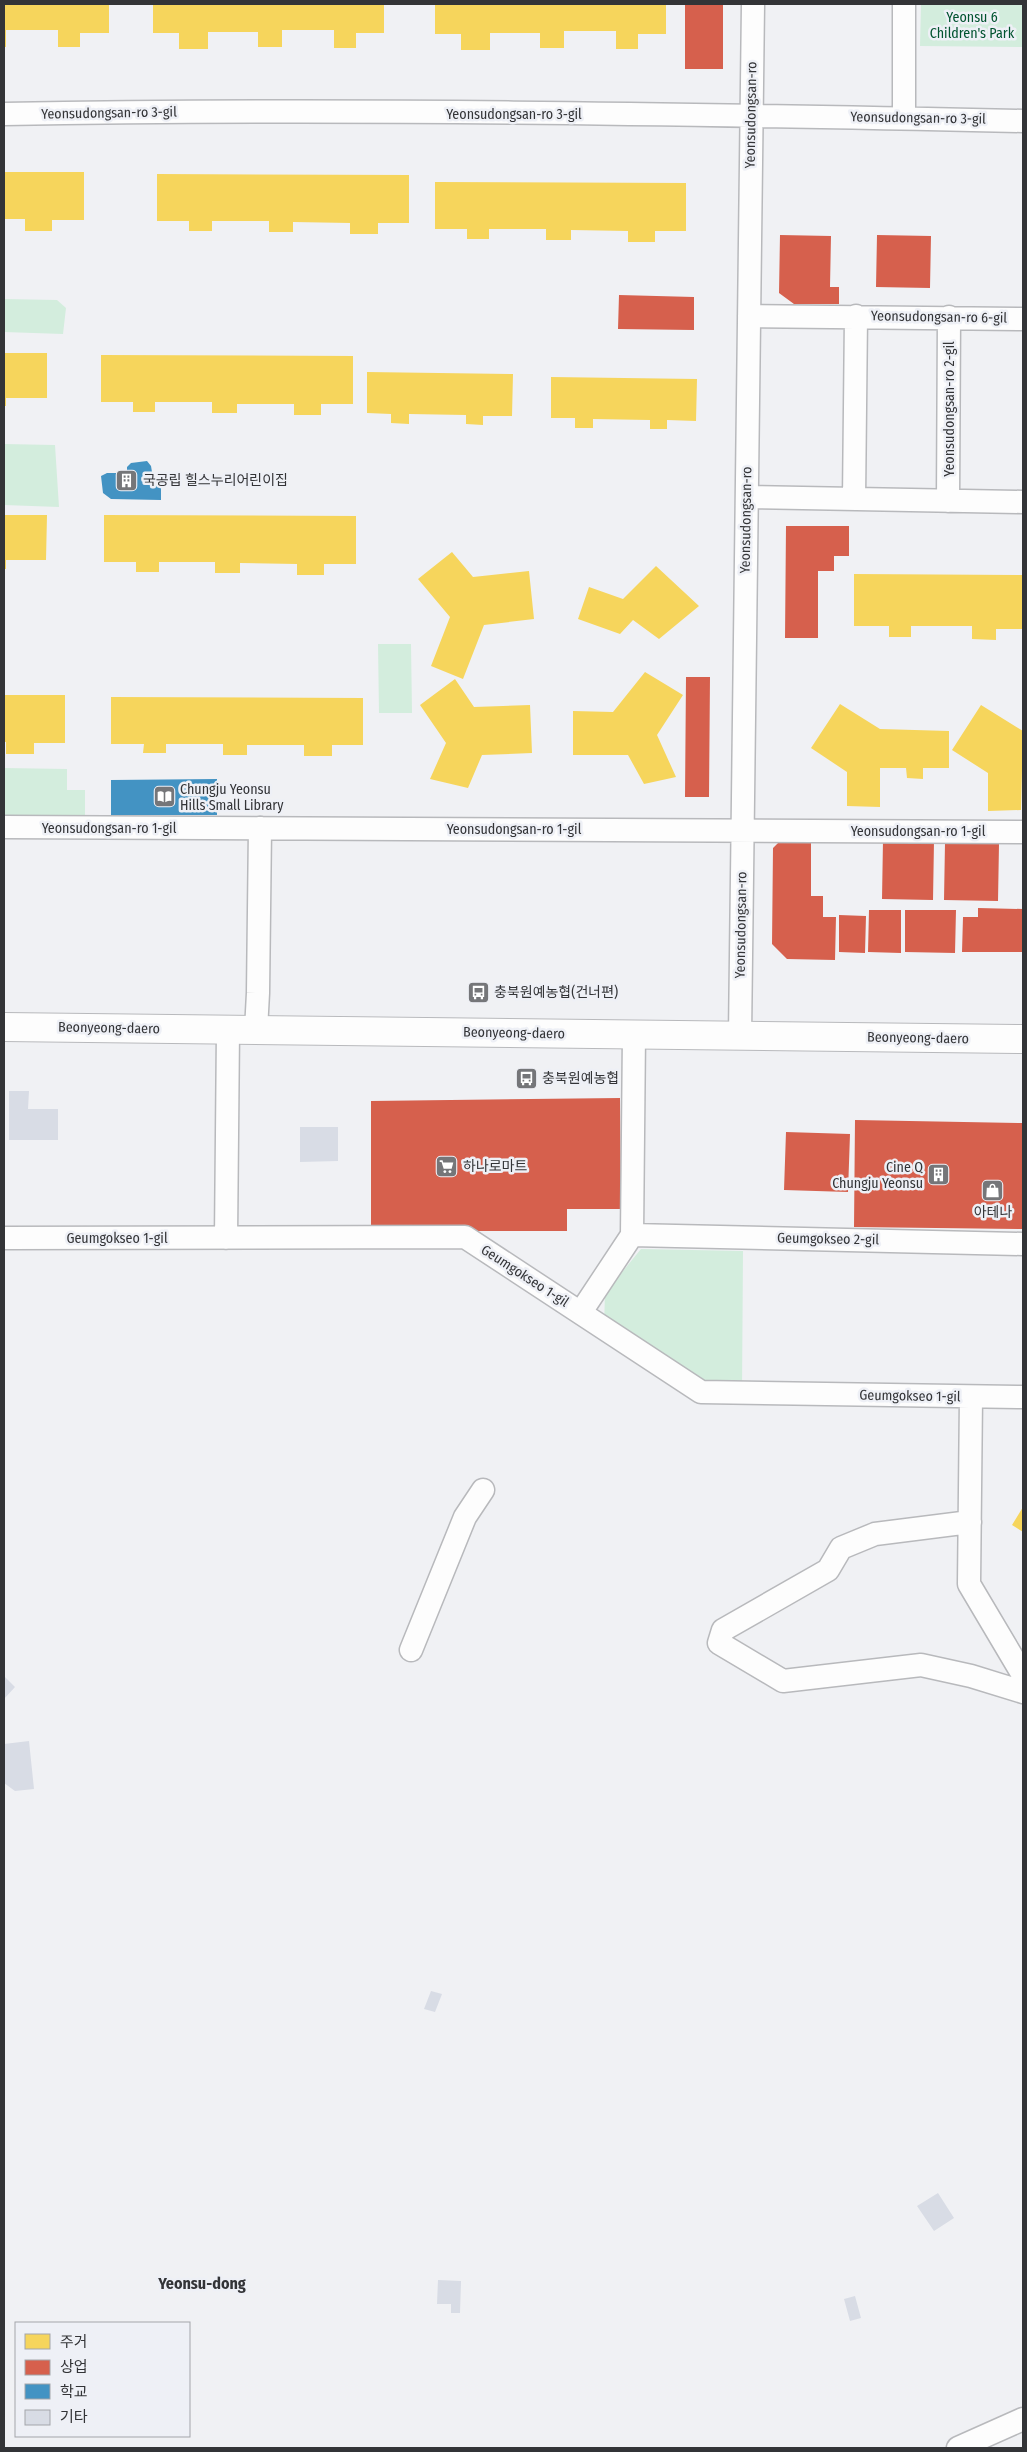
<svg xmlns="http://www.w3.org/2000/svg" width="1027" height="2452" font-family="'Fira Sans Condensed','Noto Sans KR',sans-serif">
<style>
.green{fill:#d3eddd}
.homes{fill:#f6d55c}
.shops{fill:#d6604d}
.schools{fill:#4393c3}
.building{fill:#d8dce5}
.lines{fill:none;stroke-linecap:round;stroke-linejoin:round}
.minor-casing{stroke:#b8b9bc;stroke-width:25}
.tertiary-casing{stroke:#b8b9bc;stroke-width:30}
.minor{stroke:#fdfdfd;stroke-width:22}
.tertiary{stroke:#fdfdfd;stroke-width:28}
.labels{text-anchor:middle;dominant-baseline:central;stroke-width:5;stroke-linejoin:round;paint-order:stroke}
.park-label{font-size:14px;fill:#01532f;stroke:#eef0f6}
.street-label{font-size:14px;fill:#333437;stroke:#eef0f6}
.poi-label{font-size:14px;fill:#333437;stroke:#eef0f6;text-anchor:start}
.quarter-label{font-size:16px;font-weight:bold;fill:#333437;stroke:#eef0f6}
</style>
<rect width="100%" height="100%" fill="#f0f1f4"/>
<!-- green -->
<path class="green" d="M921,4H1023V47L920,46Z
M4,299L57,300L66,308L63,334L4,332Z
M4,444L55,445L59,507L4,505Z
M378,644H411L412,713H379Z
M4,768L67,769V790H85V818L4,817Z
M641,1249L743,1251L742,1393L701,1392L604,1327L605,1293Z"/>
<!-- homes -->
<path class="homes" d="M4,4H109V33H80V47H58V30H6V47H4Z
M153,4H384V33H356V48H334V30H282V47H258V32H208V49H179V33H153Z
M435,4H666V34H638V49H616V31H564V48H540V33H490V50H461V34H435Z
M4,172H84V220H52V231H25V219H4Z
M157,174L409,175V223H378V234H350V223L293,222V232H269V221H212V231H189V221H157Z
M435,182L686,183V231H655V242H628V231L571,230V240H546V229H489V239H467V229H435Z
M4,353H47V398H6V406H4Z
M101,355L353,356V404H321V415H294V404H237V413H212V402H155V412H133V402H101Z
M367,372L513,374L512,416H483V425L466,424V415L409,414V424L391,423V414L367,413Z
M551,377L697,379L696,421L667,420V429H650V420L593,419V428H575V418H551Z
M4,515H47L46,560H6V569H4Z
M104,515L356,516V564H324V575H297V564L240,563V573H215V562H159V572H136V562H104Z
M452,552L473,577L529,571L534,619L484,625L463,679L431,666L450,617L418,579Z
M656,566L699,606L659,639L633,620L620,634L578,619L589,587L623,599Z
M854,574L1023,575V629H996V640L972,639V626H911V637H889V626H854Z
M645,672L683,695L657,735L676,777L644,784L628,755H573V711L613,712Z
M455,679L474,707L530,705L532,753L482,755L468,788L430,779L446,743L420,705Z
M4,695H65V743H34V754H6V742H4Z
M111,697L363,698V745H332V756H304V745H247V755H223V744H166V753H143L144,744H111Z
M840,704L880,729L949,731V768H923V779L907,778L906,768H880V807L847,806V772L811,748Z
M981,705L1023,731L1021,810L988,811V773L952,750Z
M1023,1507V1532L1012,1525Z"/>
<!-- shops -->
<path class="shops" d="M685,4H723V69H685Z
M780,235L831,236L830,287H839V304H794L779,293Z
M877,235L931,236L930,288L876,287Z
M619,295L694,297V330L618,329Z
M786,526H849V556H834V571H818V638H785Z
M686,677H710L709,797H685Z
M783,838H811V896H823V917H836L835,960L787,959L772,944L773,848Z
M883,840L934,841L933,900L882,899Z
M945,843L999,844L998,901L944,900Z
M978,908L1023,909V952H962L963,917H978Z
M869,910H901V953L868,952Z
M905,910H956L955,953L905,952Z
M839,915L866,916L865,953L839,952Z
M620,1098L621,1209H567V1231H371V1101Z
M855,1120L1023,1123V1229L854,1227Z
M786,1132L850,1134L848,1192L784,1190Z"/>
<!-- schools -->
<path class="schools" d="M147,461L151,466L154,484H161V500L111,499L103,493L101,476L107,473H127V467L131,463Z
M217,779V815H111V780Z"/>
<!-- building -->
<path class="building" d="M9,1091H29L28,1109H58V1140H9Z
M300,1127H338V1161L300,1162Z
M4,1676L15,1687L4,1699Z
M29,1741L34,1789L15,1791L4,1783V1744Z
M431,1991L442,1994L435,2012L424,2009Z
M938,2193L954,2218L934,2231L917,2206Z
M438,2280L461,2281L460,2313H451V2304H437Z
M855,2296L861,2318L850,2321L844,2299Z"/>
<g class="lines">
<defs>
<path id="minor" d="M4,114C343,108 684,114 1023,121
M904,118V4
M749,316L1023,319
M747,497L1023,502
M854,499L856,316
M948,501L949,317
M4,827L1023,832
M256,1030L258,993L260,828
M740,1036L753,4
M632,1235L1023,1244
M4,1238L465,1237L701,1392L1023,1397
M226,1238L228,1030
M581,1312L632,1235L634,1034
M971,1397L969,1584L1023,1675
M970,1522L875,1534L841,1548L828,1570L723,1630L719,1643L783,1681L921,1665L971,1676L1023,1692
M411,1650L465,1517L483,1490
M958,2448L1023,2419"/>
<path id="tertiary" d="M4,1027L1023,1039"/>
</defs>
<!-- minor casing -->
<use href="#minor" class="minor-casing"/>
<!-- tertiary casing -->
<use href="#tertiary" class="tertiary-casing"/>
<!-- minor -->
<use href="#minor" class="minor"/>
<!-- tertiary -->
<use href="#tertiary" class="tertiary"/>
</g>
<!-- icons -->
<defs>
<symbol id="building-square" viewBox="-11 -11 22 22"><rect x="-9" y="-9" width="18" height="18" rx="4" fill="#757679" stroke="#eef0f6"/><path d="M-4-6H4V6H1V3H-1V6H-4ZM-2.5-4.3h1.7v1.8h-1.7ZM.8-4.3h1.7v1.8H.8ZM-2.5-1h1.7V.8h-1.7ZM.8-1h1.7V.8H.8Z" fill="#fff"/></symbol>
<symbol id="library-square" viewBox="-11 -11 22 22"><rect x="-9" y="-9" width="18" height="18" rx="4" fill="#757679" stroke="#eef0f6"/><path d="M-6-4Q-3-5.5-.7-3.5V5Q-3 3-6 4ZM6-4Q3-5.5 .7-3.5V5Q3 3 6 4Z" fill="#fff"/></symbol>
<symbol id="bus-square" viewBox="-11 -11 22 22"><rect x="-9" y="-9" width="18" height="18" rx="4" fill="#757679" stroke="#eef0f6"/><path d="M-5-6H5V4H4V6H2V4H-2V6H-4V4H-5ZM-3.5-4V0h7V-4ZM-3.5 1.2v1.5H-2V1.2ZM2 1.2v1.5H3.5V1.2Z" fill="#fff"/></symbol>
<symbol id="supermarket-square" viewBox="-11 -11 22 22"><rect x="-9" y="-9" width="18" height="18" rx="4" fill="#757679" stroke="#eef0f6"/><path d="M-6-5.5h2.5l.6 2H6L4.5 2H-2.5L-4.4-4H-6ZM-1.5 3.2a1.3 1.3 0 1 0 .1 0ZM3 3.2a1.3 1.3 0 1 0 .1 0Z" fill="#fff"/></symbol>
<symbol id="shop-square" viewBox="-11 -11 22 22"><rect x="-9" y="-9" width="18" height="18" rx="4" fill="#757679" stroke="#eef0f6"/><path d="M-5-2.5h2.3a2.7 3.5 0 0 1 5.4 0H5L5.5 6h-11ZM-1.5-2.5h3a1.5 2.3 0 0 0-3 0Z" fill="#fff"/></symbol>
</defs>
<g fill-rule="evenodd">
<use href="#building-square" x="114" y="468" width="25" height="25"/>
<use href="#library-square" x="152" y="784" width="25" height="25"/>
<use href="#bus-square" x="466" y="980" width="25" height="25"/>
<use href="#bus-square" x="514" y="1066" width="25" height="25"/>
<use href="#supermarket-square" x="434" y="1154" width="25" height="25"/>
<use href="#building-square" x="926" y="1162" width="25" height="25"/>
<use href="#shop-square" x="980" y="1178" width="25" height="25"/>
</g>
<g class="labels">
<!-- park labels -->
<g class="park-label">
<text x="972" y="17">Yeonsu 6<tspan x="972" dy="16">Children's Park</tspan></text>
</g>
<!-- street labels -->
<g class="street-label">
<text transform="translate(109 113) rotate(-1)">Yeonsudongsan-ro 3-gil</text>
<text x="514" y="114">Yeonsudongsan-ro 3-gil</text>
<text transform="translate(751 115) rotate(-89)">Yeonsudongsan-ro</text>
<text transform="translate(918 118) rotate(1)">Yeonsudongsan-ro 3-gil</text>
<text transform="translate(939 317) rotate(1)">Yeonsudongsan-ro 6-gil</text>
<text transform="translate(949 409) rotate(-90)">Yeonsudongsan-ro 2-gil</text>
<text transform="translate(746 520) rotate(-89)">Yeonsudongsan-ro</text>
<text x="109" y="828">Yeonsudongsan-ro 1-gil</text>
<text x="514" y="829">Yeonsudongsan-ro 1-gil</text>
<text x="918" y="831">Yeonsudongsan-ro 1-gil</text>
<text transform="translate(741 925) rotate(-89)">Yeonsudongsan-ro</text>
<text transform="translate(109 1028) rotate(1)">Beonyeong-daero</text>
<text transform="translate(514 1033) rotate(1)">Beonyeong-daero</text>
<text transform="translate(918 1038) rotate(1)">Beonyeong-daero</text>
<text x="117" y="1238">Geumgokseo 1-gil</text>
<text transform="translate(828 1239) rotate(1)">Geumgokseo 2-gil</text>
<text transform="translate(525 1276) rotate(33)">Geumgokseo 1-gil</text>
<text transform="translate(910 1396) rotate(1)">Geumgokseo 1-gil</text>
</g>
<!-- poi labels -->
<g class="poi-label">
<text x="143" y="480">국공립 힐스누리어린이집</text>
<text x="180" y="789">Chungju Yeonsu<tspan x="180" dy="16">Hills Small Library</tspan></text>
<text x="494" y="992">충북원예농협(건너편)</text>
<text x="542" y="1078">충북원예농협</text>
<text x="463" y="1166">하나로마트</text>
<text x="923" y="1167" text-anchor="end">Cine Q<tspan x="923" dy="16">Chungju Yeonsu</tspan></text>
<text x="993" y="1212" text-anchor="middle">아테나</text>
</g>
<!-- quarter labels -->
<g class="quarter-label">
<text x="202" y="2283">Yeonsu-dong</text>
</g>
</g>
<!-- border -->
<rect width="1027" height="2452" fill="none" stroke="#333437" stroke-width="10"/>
<!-- legend -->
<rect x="15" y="2322" width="175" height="115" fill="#eef0f6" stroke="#a3a5aa"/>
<rect x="25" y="2334" width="25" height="15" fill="#f6d55c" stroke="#a3a5aa"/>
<text x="60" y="2347" font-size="15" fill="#333437">주거</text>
<rect x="25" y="2360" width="25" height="15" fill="#d6604d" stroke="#a3a5aa"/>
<text x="60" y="2372" font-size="15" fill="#333437">상업</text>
<rect x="25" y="2384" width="25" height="15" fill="#4393c3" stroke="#a3a5aa"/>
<text x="60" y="2397" font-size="15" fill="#333437">학교</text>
<rect x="25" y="2410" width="25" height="15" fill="#d8dce5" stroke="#a3a5aa"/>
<text x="60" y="2422" font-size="15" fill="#333437">기타</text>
</svg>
